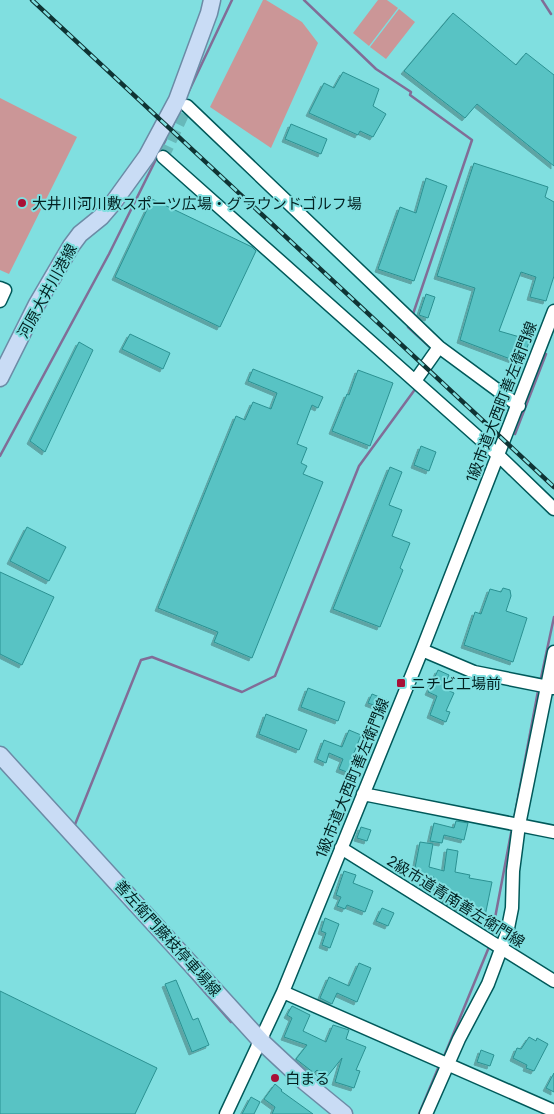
<svg xmlns="http://www.w3.org/2000/svg" width="554" height="1114" font-family="Inter,'Noto Sans JP',sans-serif">
<style>
.green{fill:#cb9697}
.lines{fill:none;stroke-linecap:round;stroke-linejoin:round}
.stream{stroke:#816d97;stroke-width:2.5}
.building{fill:#59c3c4;stroke:#2b9192;filter:url(#shadow)}
.minor-tunnel{stroke:#67b9ba;stroke-width:12;stroke-dasharray:12 6;stroke-linecap:butt}
.minor-casing{stroke:#00595a;stroke-width:15}
.major-casing{stroke:#6c8ba6;stroke-width:19}
.minor{stroke:#fff;stroke-width:12}
.major{stroke:#c9dcf5;stroke-width:16}
.rail-casing{stroke:#0f3434;stroke-width:4.5}
.rail{stroke:#80dfe0;stroke-width:2.5;stroke-dasharray:8;stroke-linecap:butt}
.poi-dot{fill:#a81036;stroke:#80dfe0;stroke-width:2}
.labels{text-anchor:middle;dominant-baseline:central;stroke-width:4;stroke-linejoin:round;paint-order:stroke}
.poi-label{font-size:15px;fill:#022121;stroke:#80dfe0;text-anchor:start}
.street-label{font-size:15px;fill:#022121;stroke:#80dfe0}
</style>
<defs>
<filter id="shadow"><feDropShadow dx="-3" dy="3" stdDeviation="0" flood-color="#0004"/></filter>
</defs>
<rect width="100%" height="100%" fill="#80dfe0"/>
<!-- green -->
<path class="green" d="M263,0H266L302,22L318,43L271,148L210,107Z
M378,0H387L398,8L369,46L353,33Z
M399,9L415,22L386,59L370,47Z
M0,98L77,137L9,274L0,270Z"/>
<g class="lines">
<!-- stream -->
<path class="stream" d="M304,0L376,69L411,92L410,95L472,140L412,317
M542,0L551,14
M188,93L232,0
M409,324L408,327L432,349
M515,434L546,354
M0,456L109,254L174,123
M541,678L554,617
M514,819L538,691
M74,827L141,660L152,657L242,692L275,676L359,466L416,388
M492,934L512,828
M180,964L231,1022
M443,1059L489,947
M419,1114L439,1066"/>
</g>
<!-- building -->
<path class="building" d="M453,13L516,65L526,53L554,75V166L477,104L465,118L404,71Z
M343,72L379,89L373,106L386,114L373,137L360,131L358,135L309,113L324,83L334,88Z
M291,124L327,139L321,154L285,139Z
M474,163L548,187L545,197L554,202V276L546,301L530,297L536,277L521,272L499,331L530,340L521,363L460,340L475,288L437,276Z
M426,178L447,186L414,281L378,269L400,207L416,213Z
M152,199L252,247L256,251L220,327L115,277Z
M426,294L435,297L428,318L419,315Z
M130,334L170,353L163,369L122,349Z
M79,342L93,350L45,452L30,441Z
M253,369L323,397L318,408L312,405L297,444L307,448L301,463L307,466L303,474L323,482L252,658L214,642L218,632L158,608L236,416L245,420L253,402L271,409L277,393L248,381Z
M358,370L393,383L370,446L332,431L347,394L349,395Z
M421,446L436,452L429,471L414,465Z
M390,467L402,472L389,505L402,510L392,536L410,543L400,568L403,570L380,627L333,609Z
M27,527L66,547L49,581L10,561Z
M0,572L54,597L22,665L0,654Z
M503,588L510,590L511,596L506,611L527,618L513,662L464,645L475,612L481,614L490,589L501,592Z
M438,670L449,675L443,688L454,693L446,711L450,712L446,722L430,715L437,696L428,692Z
M308,688L345,702L338,721L301,707Z
M372,694L387,700L384,709L368,703Z
M266,714L307,730L299,750L259,734Z
M349,730L361,735L354,753L356,754L352,762L356,763L352,774L339,769L343,759L329,753L326,763L317,759L324,740L342,747Z
M456,821L468,823L464,840L444,835L442,843L430,841L434,823L454,828Z
M361,827L371,830L367,841L357,838Z
M420,842L433,844L429,867L444,871L447,849L458,851L455,872L470,875L469,878L492,882L485,916L472,914L473,910L450,906L445,903L447,890L431,886L434,877L414,873Z
M344,871L356,875L353,883L373,891L365,912L347,905L345,909L337,906L341,897L336,895Z
M382,908L394,913L388,926L376,921Z
M325,918L339,924L330,948L322,945L326,933L321,931Z
M359,963L371,968L357,1002L337,993L332,1004L320,998L329,977L349,986Z
M176,980L192,1018L193,1020L198,1018L209,1045L192,1052L165,984Z
M0,991L157,1068L135,1114H0Z
M292,1006L310,1015L303,1031L326,1042L333,1025L349,1030L346,1039L366,1047L356,1070L360,1071L354,1088L335,1082L342,1058L326,1078L317,1070L314,1073L296,1059L307,1045L284,1037L292,1018L287,1015Z
M529,1037L536,1041L537,1038L548,1044L534,1071L526,1068L527,1065L513,1058L517,1048L521,1049Z
M481,1050L494,1055L490,1066L477,1062Z
M554,1073V1092L546,1088Z
M275,1084L282,1090L281,1091L313,1114H272L275,1107L264,1099Z
M251,1097L260,1102L254,1114H242Z"/>
<g class="lines">
<!-- minor-tunnel -->
<path class="minor-tunnel" d="M163,157L187,106"/>
<defs>
<path id="minor" d="M187,106L439,347L519,406
M163,157L498,455L554,509
M0,288L5,290L0,301
M415,381L439,347
M422,650L474,672L554,688
M363,794L554,832
M341,848L554,981
M283,992L554,1111
M226,1114L283,992L422,650L554,311
M426,1114L459,1039L488,984L507,933L512,908L513,871L519,825L554,652"/>
<path id="major" d="M0,378L37,304L71,246L80,234L101,217L113,203L147,156L177,100L209,13L212,0
M0,755L261,1041L305,1082L344,1114"/>
</defs>
<!-- minor casing -->
<use href="#minor" class="minor-casing"/>
<!-- major casing -->
<use href="#major" class="major-casing"/>
<!-- minor -->
<use href="#minor" class="minor"/>
<!-- major -->
<use href="#major" class="major"/>
<defs>
<path id="rail" d="M32,0L554,487"/>
</defs>
<!-- rail casing -->
<use href="#rail" class="rail-casing"/>
<!-- rail -->
<use href="#rail" class="rail"/>
</g>
<!-- markers -->
<g class="poi-dot">
<circle cx="22" cy="203" r="5"/>
<rect x="396" y="678" width="10" height="10" rx="2.5"/>
<circle cx="275" cy="1078" r="5"/>
</g>
<g class="labels">
<!-- poi labels -->
<g class="poi-label">
<text x="32" y="203">大井川河川敷スポーツ広場・グラウンドゴルフ場</text>
<text x="411" y="683">ニチビ工場前</text>
<text x="285" y="1078">白まる</text>
</g>
<!-- street labels -->
<g class="street-label">
<text transform="translate(47 291) rotate(-61)">河原大井川港線</text>
<text transform="translate(501 402) rotate(-69)">1級市道大西町善左衛門線</text>
<text transform="translate(352 778) rotate(-68)">1級市道大西町善左衛門線</text>
<text transform="translate(456 901) rotate(32)">2級市道青南善左衛門線</text>
<text transform="translate(168 938) rotate(48)">善左衛門藤枝停車場線</text>
</g>
</g>
</svg>
